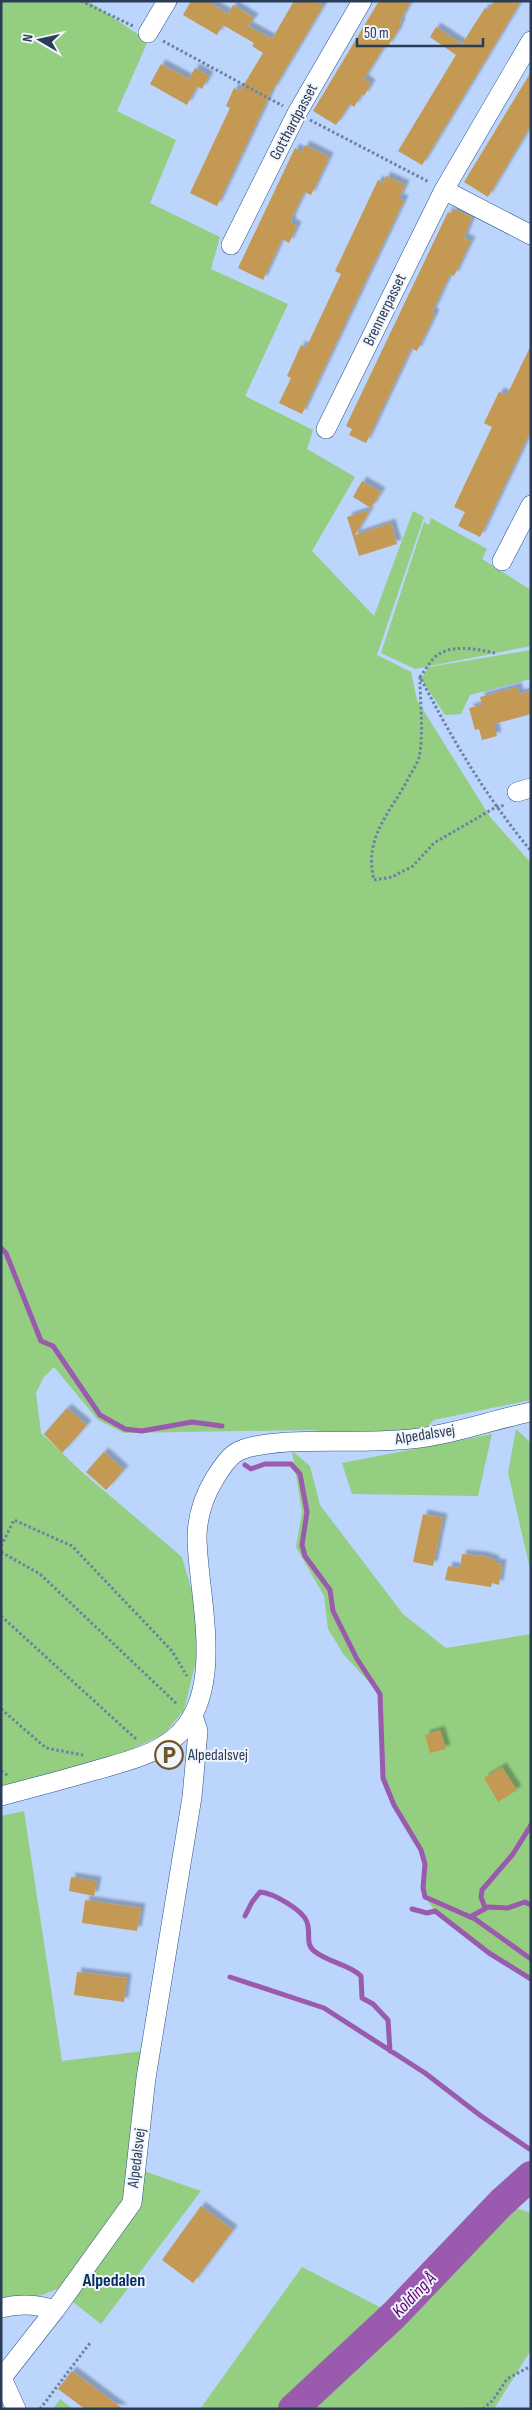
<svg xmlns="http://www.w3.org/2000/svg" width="532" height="2410" font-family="'Sofia Sans Condensed',sans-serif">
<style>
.green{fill:#94ce81}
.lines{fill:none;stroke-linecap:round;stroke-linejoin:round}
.stream{stroke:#9a5aad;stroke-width:5}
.river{stroke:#9a5aad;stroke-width:30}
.building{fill:#c49952;filter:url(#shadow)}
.minor-casing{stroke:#2a5088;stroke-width:20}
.path{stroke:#6c81a1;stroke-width:3;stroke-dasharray:2.5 2.5;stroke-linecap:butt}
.minor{stroke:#fff;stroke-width:19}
.labels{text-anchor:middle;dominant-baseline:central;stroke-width:4;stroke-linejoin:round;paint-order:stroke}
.street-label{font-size:16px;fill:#2a3c56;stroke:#f0f4fb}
.poi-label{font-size:16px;fill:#2a3c56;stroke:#f0f4fb;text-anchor:start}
.neighbourhood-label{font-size:18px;font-weight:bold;fill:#072d62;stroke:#f0f4fb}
.water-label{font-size:18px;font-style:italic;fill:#5d0072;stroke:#f0f4fb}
</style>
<defs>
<filter id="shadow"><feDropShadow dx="4.5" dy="-4.5" stdDeviation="1" flood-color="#0004"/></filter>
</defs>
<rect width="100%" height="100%" fill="#bbd5fc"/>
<!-- green -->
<path class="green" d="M1,1H88L148,41L117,111L176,140L150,203L220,237L211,269L288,304L245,396L313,430L307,449L355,477L312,551L374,616L413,511L424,517L377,655L411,672L417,700L490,817L531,863V1400L434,1420L425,1429L364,1435L310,1430L124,1433L98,1420L54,1367L43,1378L36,1393L41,1433L82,1472L182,1557L195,1602L197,1657L184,1710L164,1734L115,1757L1,1789Z
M431,518L487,549L482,559L531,590V646L415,669L381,653L424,522L429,525Z
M531,650V679L470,695L461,714L445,715L421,679L429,667Z
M516,1429L531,1443V1573L508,1473Z
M492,1434L478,1496L352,1494L342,1463Z
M292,1451L310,1466L320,1505L403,1614L446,1648L531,1634V1979L467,1937L454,1924L435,1911L425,1897L423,1888L425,1864L421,1850L394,1805L383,1778L380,1694L344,1655L328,1629L324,1596L296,1547L302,1512Z
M24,1811L62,2061L144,2051L128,2195L62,2287L37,2297L1,2303V1816Z
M135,2168L201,2191L101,2324L68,2298L132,2203Z
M501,2203L531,2213V2350L494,2409H200L302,2267L395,2315Z
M60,2399L73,2409H53Z"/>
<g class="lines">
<!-- stream -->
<path class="stream" d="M1,1248L6,1253L41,1341L53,1346L100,1415L125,1429L142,1431L192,1422L222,1426
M245,1465L251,1469L265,1464H291L300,1474L307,1512L302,1545L305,1556L330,1590L333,1611L357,1659L380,1694L383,1778L394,1805L421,1850L425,1864L423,1888L425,1897L475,1919L531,1959
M485,1908L481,1897L482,1890L513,1854L531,1825
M412,1909L427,1913L435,1911L489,1953L531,1979
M245,1916L252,1902L260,1892C273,1893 303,1910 307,1922C311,1933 305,1944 314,1951C329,1963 349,1964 361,1976L362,1998L373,2004L388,2020L390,2051
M470,1917L488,1907L508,1908L525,1902L531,1905
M230,1977L324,2008L425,2073L481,2116L531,2150"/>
<!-- river -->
<path class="river" d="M293,2409L394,2315L501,2203L531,2176"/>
</g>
<!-- building -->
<path class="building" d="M191,1H207L228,14L233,5L254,18L248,26L272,39L294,1H314L323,6L273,90H272L217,206L190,193L230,108L226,106L234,88L240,91L263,53L252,46L254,43L223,25L217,35L183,15Z
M379,1H411L400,21L401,22L397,32L388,46L385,45L364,79L371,84L364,96L362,94L354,107L350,104L336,125L313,111Z
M494,1H521L422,165L398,151L456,55L430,37L436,27L462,44L485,8L488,10Z
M161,64L189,79L195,68L209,76L202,89L197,86L187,105L150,84Z
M531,72V125L488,197L464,182Z
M305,145L329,157L311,195L304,192L292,217L291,223L297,226L289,243L282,239L263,280L238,268L295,148L302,152Z
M386,176L405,185L399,198L404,200L302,414L279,403L291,378L287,376L301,345L306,348L341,274L335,271L378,180L383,183Z
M454,209L472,217L464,238L471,241L454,276L450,274L432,312L435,314L417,351L411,348L366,443L349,435L352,429L346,426L448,212L451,214Z
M531,345V430L480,537L458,526L465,512L454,507L492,427L484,423L499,392L507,395Z
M362,481L381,492L371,508L353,497Z
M370,510L355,535L391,523L397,544L359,556L347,517Z
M517,687L519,694L531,691V714L494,724L497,736L482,740L479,729L475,730L469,708L482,705L480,697Z
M67,1408L87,1425L62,1453L44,1434Z
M104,1452L124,1470L106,1490L86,1472Z
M423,1514L443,1518L433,1566L413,1562Z
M462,1554L482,1556L495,1560V1563L502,1564L499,1585L492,1583L491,1587L445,1580L448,1566L460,1568Z
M440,1730L446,1749L430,1753L425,1735Z
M502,1767L517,1790L498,1802L484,1778Z
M71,1877L97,1881L94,1896L69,1891Z
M85,1900L141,1908L137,1931L82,1923Z
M77,1972L127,1978L124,2002L74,1995Z
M201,2206L233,2230L193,2283L162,2260Z
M72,2371L123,2409H85L58,2389Z"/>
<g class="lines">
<defs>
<path id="minor" d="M148,33L167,1
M444,190L531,235
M231,245L297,113L362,1
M326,429L444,190L531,41
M502,561L531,505
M517,792L531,788
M1,1796C32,1788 62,1780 93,1771C120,1763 150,1757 173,1739C228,1696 198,1597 197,1538C197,1517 204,1496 215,1478C220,1470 226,1460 234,1454C246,1445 274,1443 288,1442C329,1440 370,1443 411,1439C452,1435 491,1420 531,1412
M1,2308C20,2303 36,2304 55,2310
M2,2378L16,2409
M1,2379L55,2310L132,2203L146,2078L192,1797L198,1731L193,1716"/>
</defs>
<!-- minor casing -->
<use href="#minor" class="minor-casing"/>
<!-- path -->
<path class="path" d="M81,1L133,26
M163,41L283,106
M310,120L429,182
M495,653C477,649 449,643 434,658C429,663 425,671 420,677C452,739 486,797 531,851
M420,677C420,703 424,732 419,758C417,764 413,770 410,775C392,812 363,835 374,880L392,877L413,866L434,843L496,807L506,805
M1,1546L14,1520L72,1546L172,1651L187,1676
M1,1552L40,1574L178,1705
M1,1616L136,1739
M1,1709L46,1748L83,1755
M1,1771L9,1776
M40,2409L90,2343
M463,2409H482
M483,2409L493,2400L507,2379L531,2366"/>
<!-- minor -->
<use href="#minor" class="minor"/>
</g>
<!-- icons -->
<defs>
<symbol id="parking-ring" viewBox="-11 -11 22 22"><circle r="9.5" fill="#f0f4fb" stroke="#705527" stroke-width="1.5"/><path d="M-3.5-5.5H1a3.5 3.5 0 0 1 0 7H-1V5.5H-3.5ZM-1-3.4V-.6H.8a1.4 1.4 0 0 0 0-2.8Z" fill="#705527"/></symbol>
</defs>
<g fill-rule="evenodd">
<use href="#parking-ring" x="153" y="1739" width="32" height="32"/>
</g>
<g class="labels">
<!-- street labels -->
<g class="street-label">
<text transform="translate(294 122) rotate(-62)">Gotthardpasset</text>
<text transform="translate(385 310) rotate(-64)">Brennerpasset</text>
<text transform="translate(425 1435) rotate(-9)">Alpedalsvej</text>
<text transform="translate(137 2158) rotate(-83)">Alpedalsvej</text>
</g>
<!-- poi labels -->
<g class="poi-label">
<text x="188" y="1755">Alpedalsvej</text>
</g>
<!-- neighbourhood labels -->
<g class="neighbourhood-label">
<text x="114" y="2280">Alpedalen</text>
</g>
<!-- water labels -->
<g class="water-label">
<text transform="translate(414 2295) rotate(-46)">Kolding Å</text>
</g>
</g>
<!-- border -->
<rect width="532" height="2410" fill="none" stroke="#2a3c56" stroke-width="5"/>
<!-- north arrow -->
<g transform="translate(40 40) rotate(279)" stroke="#f0f4fb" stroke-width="4" paint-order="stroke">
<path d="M0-4L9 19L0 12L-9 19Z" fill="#2a3c56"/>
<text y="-8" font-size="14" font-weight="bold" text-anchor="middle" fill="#2a3c56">N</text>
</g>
<!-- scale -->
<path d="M357 38v8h126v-8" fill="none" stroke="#2a3c56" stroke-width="2.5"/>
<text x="364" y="38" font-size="15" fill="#2a3c56" stroke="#f0f4fb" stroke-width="4" paint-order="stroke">50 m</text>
</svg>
